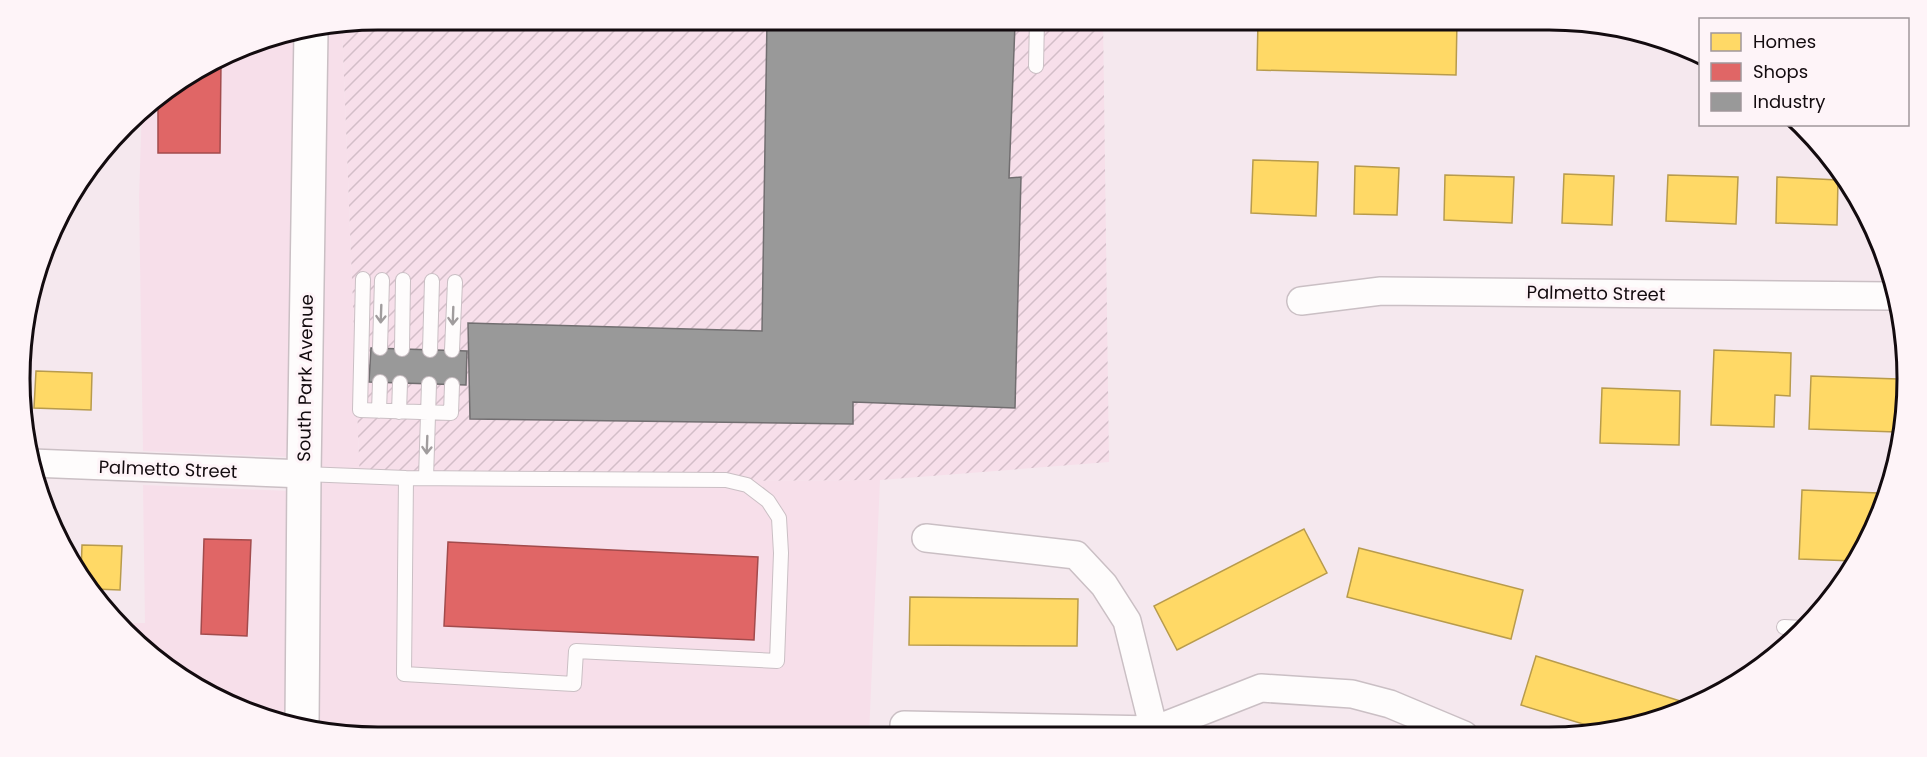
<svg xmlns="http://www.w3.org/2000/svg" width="1927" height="757" font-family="Poppins,sans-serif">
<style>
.built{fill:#f7dfea}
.industrial{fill:url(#industrial-furrows)}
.homes{fill:#ffd966;stroke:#b89b4c;stroke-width:1.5}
.shops{fill:#e06666;stroke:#a24b4c;stroke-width:1.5}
.industry{fill:#999;stroke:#716e70;stroke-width:1.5}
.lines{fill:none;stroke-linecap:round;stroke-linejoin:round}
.lane-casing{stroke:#cabfc4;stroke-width:16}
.street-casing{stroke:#cabfc4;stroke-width:30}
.secondary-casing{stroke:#cabfc4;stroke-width:36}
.lane{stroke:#fefcfc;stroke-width:14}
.street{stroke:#fefcfc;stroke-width:27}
.secondary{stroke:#fefcfc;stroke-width:33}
.oneway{stroke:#a09c9d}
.labels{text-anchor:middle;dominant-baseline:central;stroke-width:6;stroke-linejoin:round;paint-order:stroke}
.street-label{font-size:18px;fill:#130b0f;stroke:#fef4f8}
.rim{fill:none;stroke:#130b0f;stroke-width:3}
</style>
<defs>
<pattern id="industrial-furrows" width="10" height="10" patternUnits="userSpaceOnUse" patternTransform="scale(1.5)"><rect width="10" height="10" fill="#f7dfea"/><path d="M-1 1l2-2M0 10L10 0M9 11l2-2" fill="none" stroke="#d3bec8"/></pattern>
</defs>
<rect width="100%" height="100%" fill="#f5e8ee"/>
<!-- built -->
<path class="built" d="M342,26L360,483L880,480L869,736L379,737L317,727L319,474L327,28Z
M297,33L289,457L143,451L139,197L142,108L263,39Z
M143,485L289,491L287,722L263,719L160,663L124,623H145Z"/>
<!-- industrial -->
<path class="industrial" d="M379,20H1103L1109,462L880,480L360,483L342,26Z"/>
<!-- homes -->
<path class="homes" d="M1258,20H1457L1456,75L1257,70Z
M1253,160L1318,162L1316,216L1251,213Z
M1355,166L1399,168L1397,215L1354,214Z
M1564,174L1614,176L1612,225L1562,223Z
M1445,175L1514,177L1512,223L1444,220Z
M1668,175L1738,177L1736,224L1666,221Z
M1777,177L1838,180L1837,225L1776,223Z
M1714,350L1791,353L1790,396L1775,395L1774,427L1711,425Z
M36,371L92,373L91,410L34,408Z
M1811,376L1898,379L1896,432L1809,429Z
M1602,388L1680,391L1679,445L1600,443Z
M1802,490L1878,493L1877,518L1855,561L1799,559Z
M1304,529L1327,573L1177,650L1154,606Z
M82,545L122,546L120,590L95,589L81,573Z
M1359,548L1523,590L1511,639L1347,597Z
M910,597L1078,599L1077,646L909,645Z
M1536,656L1693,705L1606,731L1521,705Z"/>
<!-- shops -->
<path class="shops" d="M221,63L220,153H158V99Z
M204,539L251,540L247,636L201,634Z
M448,542L758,557L754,640L444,626Z"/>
<!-- industry -->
<path class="industry" d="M767,20H943V23L1015,24L1009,178L1021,177L1015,408L853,402V424L470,419L468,323L762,331Z
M371,348L467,351L466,385L369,382Z"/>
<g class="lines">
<defs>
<path id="lane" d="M1036,66L1037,20
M363,279L360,410L451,413L452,385
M380,348L382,280
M402,349L403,280
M430,350L432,281
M452,350L455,282
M379,411L380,382
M399,412L400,383
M304,474L406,478L726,480L747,485L768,501L779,518L781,553L777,661L576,651L574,684L404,674L406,478
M426,478L429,384
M1784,627L1803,628"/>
<path id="street" d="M1301,301L1381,291L1891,296
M32,463L304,474
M926,538L1076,555L1104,585L1127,621L1154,730L1165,735
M904,725L1154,730L1261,688L1352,694L1390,704L1464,735"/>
<path id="secondary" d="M302,725L304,474L311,31"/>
</defs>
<!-- lane casing -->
<use href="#lane" class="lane-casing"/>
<!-- street casing -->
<use href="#street" class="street-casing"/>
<!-- secondary casing -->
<use href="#secondary" class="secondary-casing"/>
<!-- lane -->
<use href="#lane" class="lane"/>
<!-- street -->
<use href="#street" class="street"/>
<!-- secondary -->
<use href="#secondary" class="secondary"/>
</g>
<!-- one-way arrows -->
<defs><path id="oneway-shaft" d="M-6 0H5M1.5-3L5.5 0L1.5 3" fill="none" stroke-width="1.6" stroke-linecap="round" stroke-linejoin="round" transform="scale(1.5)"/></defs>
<g class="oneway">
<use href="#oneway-shaft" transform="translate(381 314) rotate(92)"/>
<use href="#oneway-shaft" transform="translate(453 316) rotate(92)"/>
<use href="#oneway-shaft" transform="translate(427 445) rotate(92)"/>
</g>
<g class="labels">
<!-- street labels -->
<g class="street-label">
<text transform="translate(1596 293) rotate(1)">Palmetto Street</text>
<text transform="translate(305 378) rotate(-89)">South Park Avenue</text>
<text transform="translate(168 469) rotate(2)">Palmetto Street</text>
</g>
</g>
<!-- crop -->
<path d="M0 0H1927V757H0ZM378 30H1549A348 348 0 0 1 1897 378V379A348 348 0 0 1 1549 727H378A348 348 0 0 1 30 379V378A348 348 0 0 1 378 30Z" fill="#fef4f8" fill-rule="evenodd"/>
<path class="rim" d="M378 30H1549A348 348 0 0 1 1897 378V379A348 348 0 0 1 1549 727H378A348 348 0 0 1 30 379V378A348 348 0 0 1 378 30Z"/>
<!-- legend -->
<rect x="1699" y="18" width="210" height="108" fill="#fef4f8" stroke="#a0979b" stroke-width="1.5"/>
<rect x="1711" y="33" width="30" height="18" fill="#ffd966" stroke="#a0979b" stroke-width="1.5"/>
<text x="1753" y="48" font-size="18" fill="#130b0f">Homes</text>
<rect x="1711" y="63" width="30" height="18" fill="#e06666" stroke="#a0979b" stroke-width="1.5"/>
<text x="1753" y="78" font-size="18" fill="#130b0f">Shops</text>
<rect x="1711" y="93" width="30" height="18" fill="#999999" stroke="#a0979b" stroke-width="1.5"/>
<text x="1753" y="108" font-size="18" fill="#130b0f">Industry</text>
</svg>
